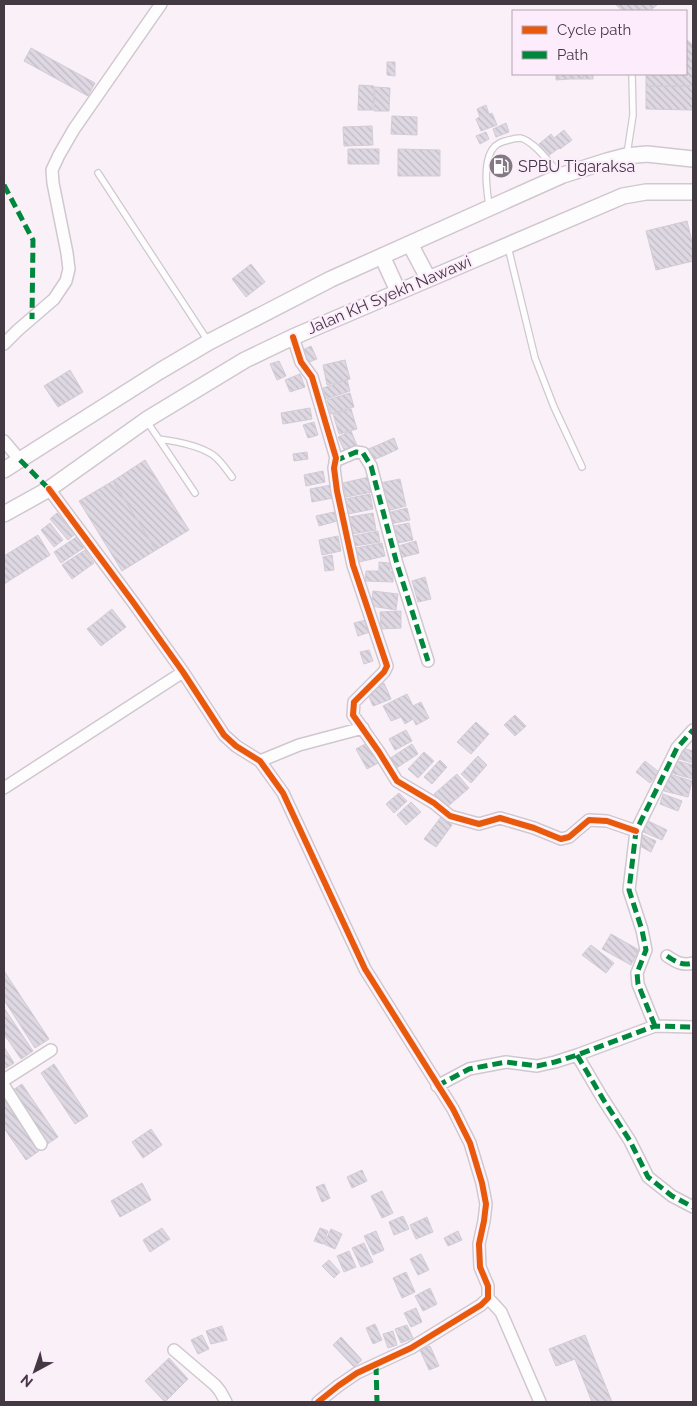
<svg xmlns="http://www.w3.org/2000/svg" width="697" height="1406" font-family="Raleway,sans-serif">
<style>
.building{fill:url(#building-back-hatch);stroke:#d1ccd6}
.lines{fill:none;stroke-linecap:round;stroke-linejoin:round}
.lane-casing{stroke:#d0c7cf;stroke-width:8}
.street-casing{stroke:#d0c7cf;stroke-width:14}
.secondary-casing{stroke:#d0c7cf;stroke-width:18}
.lane{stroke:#fefdfe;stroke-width:5.5}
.street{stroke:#fefdfe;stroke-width:11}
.secondary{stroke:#fefdfe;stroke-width:15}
.quiet{stroke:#00873e;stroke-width:5;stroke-dasharray:10 5;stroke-linecap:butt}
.cycleway-casing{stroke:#fdedfc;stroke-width:9}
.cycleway{stroke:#e8590c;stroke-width:6}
.labels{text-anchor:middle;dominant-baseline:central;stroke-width:4.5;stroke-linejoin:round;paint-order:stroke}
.poi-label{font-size:16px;fill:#433943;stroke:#fdedfc;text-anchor:start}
.street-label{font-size:16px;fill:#433943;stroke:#fdedfc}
</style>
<defs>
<pattern id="building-back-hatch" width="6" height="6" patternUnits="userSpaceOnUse" patternTransform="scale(1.25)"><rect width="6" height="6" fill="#ddd8e2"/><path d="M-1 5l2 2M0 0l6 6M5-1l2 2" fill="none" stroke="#bfbac3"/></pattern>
</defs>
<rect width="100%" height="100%" fill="#faf0f8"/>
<!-- building -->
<path class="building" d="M615,4H658L650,11H623Z
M686,39L693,45V60H686Z
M31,48L95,83L88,96L24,61Z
M686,60H693V86H646V74H686Z
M387,62H395V76L387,75Z
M556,74H570V79L556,80Z
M570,74H583V79H570Z
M583,74H593V79H583Z
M359,85L374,86L373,110H358Z
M646,86H693V110L646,109Z
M375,87L390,88L389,111H374Z
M486,105L489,114L492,113L497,125L481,131L476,119L480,117L477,109Z
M392,116L417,117V135L391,134Z
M506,123L509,132L496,137L493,129Z
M372,126L373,145L344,146L343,127Z
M564,130L572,140L560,149L559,148L548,156L539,144L551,134L554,138Z
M486,132L489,139L480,144L476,136Z
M348,149H379V164H348Z
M398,149L440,150V176H398Z
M687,221L693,246V261L656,270L646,231Z
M251,264L265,282L246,297L232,279Z
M311,346L317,359L304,364L298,352Z
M345,360L350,379L327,385L323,365Z
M279,361L286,376L277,380L270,364Z
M70,370L83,392L58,407L44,386Z
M300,374L305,387L290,392L285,380Z
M347,380L350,391L326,399L323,388Z
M350,393L354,407L331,414L327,400Z
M310,408L312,419L283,424L281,413Z
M351,409L357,429L339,434L333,414Z
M314,422L318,435L308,438L303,425Z
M351,431L358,448L346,454L338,437Z
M394,438L398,449L383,456L378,445Z
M378,445L383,456L371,461L366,450Z
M307,452L308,459L294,461L293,454Z
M145,460L189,530L156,550L113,481Z
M323,471L325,482L306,486L304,475Z
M369,477L372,492L346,497L343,483Z
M400,479L406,506L387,511L380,483Z
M113,481L156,550L122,571L79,501Z
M331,485L333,498L312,502L310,489Z
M370,494L373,509L348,514L345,499Z
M407,508L410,520L390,524L387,513Z
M334,512L337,521L319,526L316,516Z
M57,513L75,534L68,540L50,519Z
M373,513L376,530L352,534L349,517Z
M50,523L63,540L54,547L41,530Z
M409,523L413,540L393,544L389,527Z
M378,531L380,542L355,546L353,536Z
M38,535L50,555L4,584V556Z
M78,536L85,547L61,563L54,552Z
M338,536L341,551L322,555L319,540Z
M416,541L419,553L399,558L395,547Z
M382,543L385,556L359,562L356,548Z
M85,550L94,563L72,579L62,565Z
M332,555L334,570L325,571L323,557Z
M379,562L390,563V571L393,572V582L365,581L366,571H379Z
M425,577L431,599L418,602L412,581Z
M373,591L398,594L396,610L371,606Z
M112,609L126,627L101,646L87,629Z
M401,611V628L381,629L380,612Z
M366,620L370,632L358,636L354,623Z
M369,650L373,661L364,664L360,652Z
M384,683L391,699L373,706L366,690Z
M407,694L413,706L421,702L429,718L416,725L413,719L405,724L401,717L391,721L383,706Z
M515,715L526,726L515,736L504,725Z
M476,722L489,734L471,754L457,742Z
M406,730L412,741L395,750L389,739Z
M371,741L382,761L367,769L356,749Z
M412,744L418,754L395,769L389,759Z
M679,747L693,751V763L676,758Z
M424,752L434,761L418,778L408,769Z
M478,756L487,765L471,783L461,774Z
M440,760L447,767L432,784L424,777Z
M674,760L693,765V779L671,773Z
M645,761L659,772L650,783L636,772Z
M457,774L469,788L446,808L434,794Z
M669,774L692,781L688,797L664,791Z
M399,793L407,801L394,813L386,804Z
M663,794L682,801L678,811L660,804Z
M411,802L421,812L406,825L397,815Z
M441,817L452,825L436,847L424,839Z
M646,820L667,830L662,840L641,831Z
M641,834L656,841L651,852L636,844Z
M611,934L639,950L631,965L602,949Z
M591,945L614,963L606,973L582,955Z
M4,971L49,1039L35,1048L4,1000Z
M4,1008L33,1051L21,1059L4,1034Z
M4,1047L14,1063L4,1069Z
M54,1064L88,1116L75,1124L41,1073Z
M22,1084L58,1137L46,1145L10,1092Z
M4,1100L39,1151L26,1160L4,1128Z
M151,1129L162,1145L143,1158L132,1142Z
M362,1170L367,1181L352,1188L347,1177Z
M142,1183L151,1200L120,1217L111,1201Z
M324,1184L330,1198L322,1202L316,1187Z
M382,1191L393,1213L382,1218L371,1196Z
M403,1216L409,1229L394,1235L389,1222Z
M427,1217L433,1232L416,1239L410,1225Z
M162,1228L170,1239L150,1252L143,1240Z
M320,1228L328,1231L323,1244L314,1241Z
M331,1229L342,1234L335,1249L324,1244Z
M376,1231L384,1250L373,1255L364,1236Z
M458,1231L462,1240L448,1246L444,1238Z
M364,1243L373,1262L361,1267L352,1248Z
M349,1251L356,1267L344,1272L337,1256Z
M421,1254L429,1270L418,1275L410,1259Z
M329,1260L340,1272L334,1278L322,1266Z
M406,1272L415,1292L402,1298L393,1278Z
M430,1288L437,1304L423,1311L415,1296Z
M416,1308L422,1322L411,1327L404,1313Z
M375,1324L382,1340L373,1344L366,1328Z
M407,1325L413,1338L401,1343L395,1329Z
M222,1326L227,1340L211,1344L206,1331Z
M393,1331L397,1345L388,1348L383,1334Z
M202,1335L209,1349L198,1354L191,1340Z
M585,1335L612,1402H592L575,1359L556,1366L549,1349Z
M341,1337L362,1360L354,1367L333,1345Z
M430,1346L439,1366L429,1370L420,1350Z
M169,1358L188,1379L165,1402L145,1381Z"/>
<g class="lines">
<defs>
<path id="lane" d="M627,154L633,115L632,74
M98,173L208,341
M489,206C487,190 484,172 489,156C492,148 496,143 505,141C509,140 515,138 520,138C533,140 551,164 559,174
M508,247L535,358L554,407L582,467
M146,420L195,493
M159,439C174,441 200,446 213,455C221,461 226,469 232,477"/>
<path id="street" d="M293,337L301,362L312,377L336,458L334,468L337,491L353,565L387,666L384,672L354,702L353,715L379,752L397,781L434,803L450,816L479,824L500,818L534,828L561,839L569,837L589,820L607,821L636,831
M4,344L18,330L54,299L66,281L69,269L67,253L53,183L52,170L59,155L74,129L161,4
M4,441L20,460
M335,461L356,452L363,453L371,466L397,564L428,661
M49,489L133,602L183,672L224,735L236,746L260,761L283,793L365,969L453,1109L470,1143L482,1183L486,1204L484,1221L479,1244L480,1267L488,1286V1298L481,1305L411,1348L357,1373L338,1386L318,1402
M260,761L299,745L363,728
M4,788L183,672
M667,956C676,962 682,966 693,963
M655,1026L638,984L637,973L646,950L642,930L629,890L636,831L677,748L693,730
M577,1055L603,1099L630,1141L648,1177L672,1196L693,1207
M4,1080L51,1050
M4,1086L41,1144
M437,1086L469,1069L506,1062L537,1066L555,1062L577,1055L655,1026L693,1027
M488,1298L501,1312L540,1402
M174,1350L215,1385L220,1391L226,1402"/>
<path id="secondary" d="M410,244L428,278
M382,256L398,291
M4,470L160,371L209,342L331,279L563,175L607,161L626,156L647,154L693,159
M4,514L49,489L146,420L245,360L293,337L623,196L646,192H693"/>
</defs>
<!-- lane casing -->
<use href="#lane" class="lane-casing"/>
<!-- street casing -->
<use href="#street" class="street-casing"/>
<!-- secondary casing -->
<use href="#secondary" class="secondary-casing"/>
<!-- lane -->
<use href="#lane" class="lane"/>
<!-- street -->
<use href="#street" class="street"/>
<!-- secondary -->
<use href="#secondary" class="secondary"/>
<!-- quiet -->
<path class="quiet" d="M4,185L33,240L32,319
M20,460L49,489
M335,461L356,452L363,453L371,466L397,564L428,661
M667,956C676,962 682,966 693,963
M655,1026L638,984L637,973L646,950L642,930L629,890L636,831L677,748L693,730
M577,1055L603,1099L630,1141L648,1177L672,1196L693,1207
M437,1086L469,1069L506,1062L537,1066L555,1062L577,1055L655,1026L693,1027
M376,1365L377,1402"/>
<defs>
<path id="cycleway" d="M293,337L301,362L312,377L336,458L334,468L337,491L353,565L387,666L384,672L354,702L353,715L379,752L397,781L434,803L450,816L479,824L500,818L534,828L561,839L569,837L589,820L607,821L636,831
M49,489L133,602L183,672L224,735L236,746L260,761L283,793L365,969L453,1109L470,1143L482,1183L486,1204L484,1221L479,1244L480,1267L488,1286V1298L481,1305L411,1348L357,1373L338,1386L318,1402"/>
</defs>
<!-- cycleway casing -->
<use href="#cycleway" class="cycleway-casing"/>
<!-- cycleway -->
<use href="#cycleway" class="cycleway"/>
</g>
<!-- icons -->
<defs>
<symbol id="fuel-disc" viewBox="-11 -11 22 22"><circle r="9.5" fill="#837982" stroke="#fdedfc"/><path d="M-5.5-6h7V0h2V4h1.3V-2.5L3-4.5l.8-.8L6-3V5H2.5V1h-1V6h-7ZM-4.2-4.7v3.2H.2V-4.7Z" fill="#fff"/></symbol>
</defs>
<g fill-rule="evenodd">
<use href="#fuel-disc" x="487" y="152" width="28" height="28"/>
</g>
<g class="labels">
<!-- poi labels -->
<g class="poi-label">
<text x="518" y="166">SPBU Tigaraksa</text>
</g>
<!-- street labels -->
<g class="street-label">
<text transform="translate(389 295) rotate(-23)">Jalan KH Syekh Nawawi</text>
</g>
</g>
<!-- border -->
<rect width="697" height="1406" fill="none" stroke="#433943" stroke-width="10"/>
<!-- legend -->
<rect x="512" y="10" width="175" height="65" fill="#fdedfc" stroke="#b3a5b2"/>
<rect x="522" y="26" width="25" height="8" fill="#e8590c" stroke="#b3a5b2"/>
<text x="557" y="35" font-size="15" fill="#433943">Cycle path</text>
<rect x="522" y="51" width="25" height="8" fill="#00873e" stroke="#b3a5b2"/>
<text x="557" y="60" font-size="15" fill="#433943">Path</text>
<!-- north arrow -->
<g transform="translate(35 1371) rotate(220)" stroke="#fdedfc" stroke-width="4" paint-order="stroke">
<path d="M0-4L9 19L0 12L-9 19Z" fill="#433943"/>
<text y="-8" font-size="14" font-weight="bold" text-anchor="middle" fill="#433943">N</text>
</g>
</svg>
